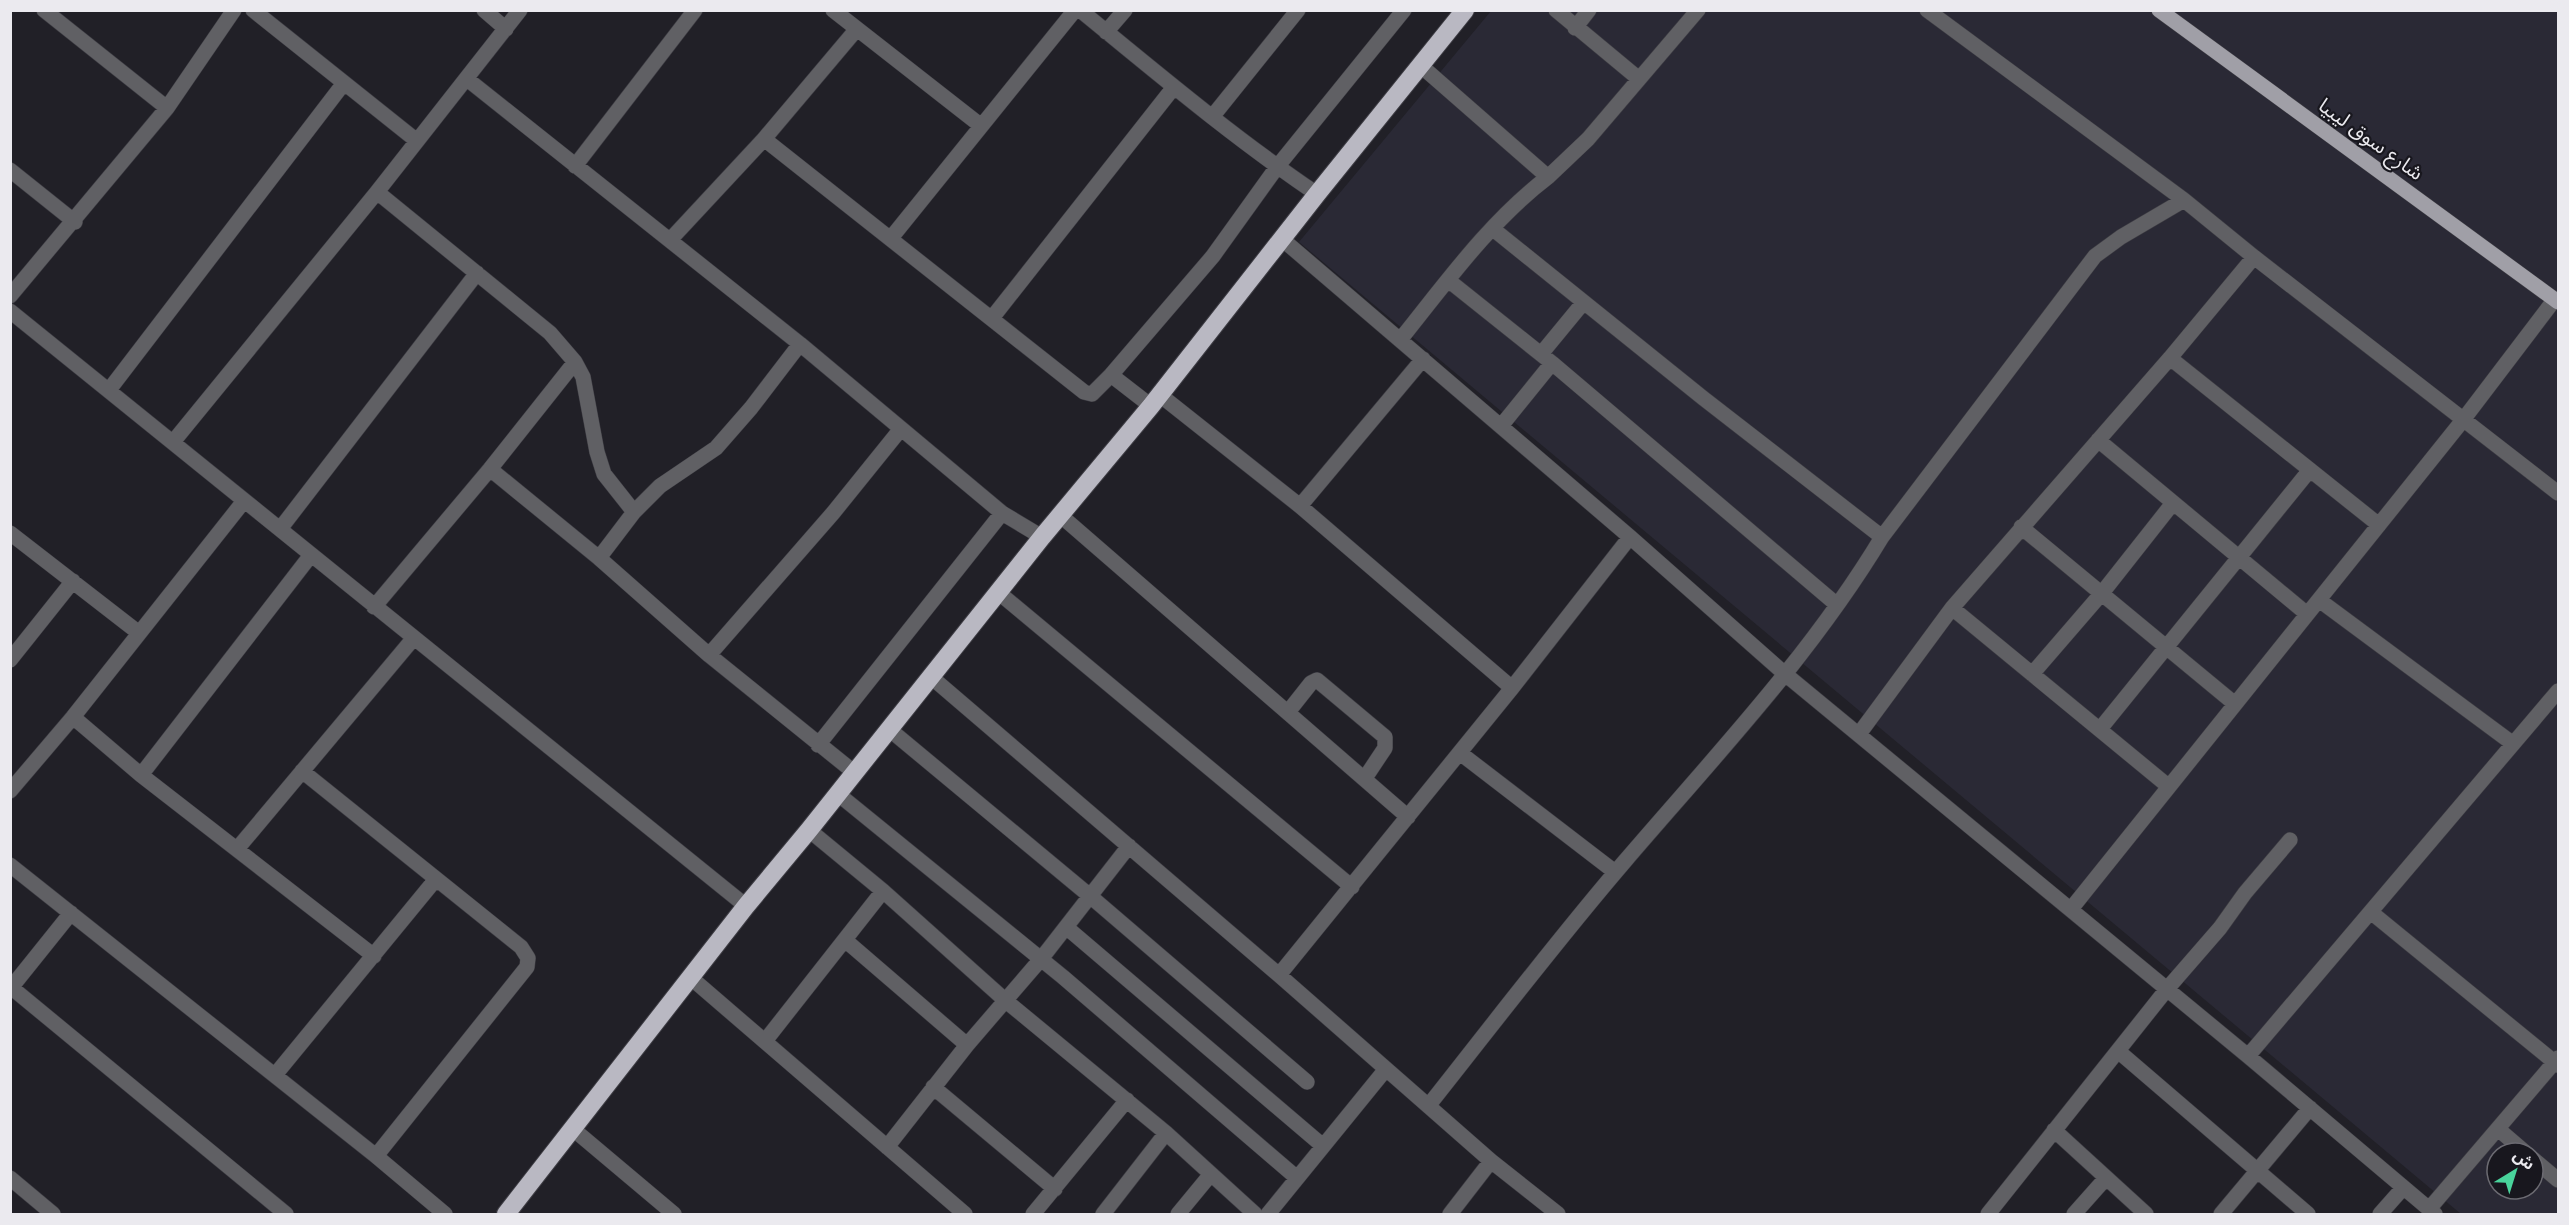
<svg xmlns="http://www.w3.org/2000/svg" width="2569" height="1225" font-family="Inter,'Noto Sans Arabic',sans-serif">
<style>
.built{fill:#2a2935;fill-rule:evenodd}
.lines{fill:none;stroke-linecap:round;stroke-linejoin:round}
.minor-casing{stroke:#3d3c43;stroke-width:16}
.major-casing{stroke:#3d3c43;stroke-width:16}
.highway-casing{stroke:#3d3c43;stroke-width:20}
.minor{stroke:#606064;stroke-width:15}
.major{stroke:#a09fa7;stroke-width:15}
.highway{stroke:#b9b8c2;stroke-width:18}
.labels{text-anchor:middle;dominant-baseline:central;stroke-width:4.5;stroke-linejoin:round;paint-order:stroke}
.street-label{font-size:20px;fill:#ebeaef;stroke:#18171e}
</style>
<rect width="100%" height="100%" fill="#212027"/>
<!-- built -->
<path class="built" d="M1491,11H2558V1214H2461L1299,242ZM2497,1153H2533V1189H2497Z"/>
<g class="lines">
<defs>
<path id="minor" d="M44,10L167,108
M253,10L417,141
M484,10L506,29
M833,10L980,125
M1080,10C1157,73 1234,138 1317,194
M1556,10L1639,79
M1927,10L2184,200L2254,257L2558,493
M1575,28L1589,10
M1106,32L1125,10
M1420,65L1548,177L1588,139L1698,10
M467,79L800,344L1002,513L1042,537
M1212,117L1298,10
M764,139L1084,392L1092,394L1111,375L1213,256L1277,167L1404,10
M575,166L695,10
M10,170L75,222
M377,192L550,333L575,362L583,377L597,452L604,474L634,512
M1493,229L1703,398L1882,537
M891,238L1075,10
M1282,239L1630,537L1785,674L2248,1056L2435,1214
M670,240L764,139L856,30
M1448,280L1552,363L1836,604
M10,296L167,108L234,10
M10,311L746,906
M992,318L1174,87
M1400,340C1445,284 1490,221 1548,177
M1541,354L1583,303
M2170,358L2379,525
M1111,375L1151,406
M109,390L344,83
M1160,395L1300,506L1512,688
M1501,426L1552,363
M2098,440L2307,614
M173,442L377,192L520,10
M490,469L599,558L709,655L855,773
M1300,506L1423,359
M1060,515L1408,817
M2021,527L2235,704
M280,529L477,273
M10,533L139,633
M599,558L634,512L660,486L716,448L751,408L800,344
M998,592L1352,887
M2319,600L2512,743
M374,607L490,469L575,362
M1952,608L2168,786
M709,655L833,513L900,430
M10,660L73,581
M2032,674L2102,593L2173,503
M930,676L1279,975L1491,1161L1558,1214
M1288,712L1311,683L1317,680L1385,737V748L1365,778
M73,717L141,775L374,956
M889,729L1090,896L1307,1082
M2100,729L2309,471
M1859,734L1952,608L2170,358L2254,257
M818,745L1002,513
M1460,753L1615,872
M302,771L521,947L528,958L527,967L376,1156
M141,775L311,555
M10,791L73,717L244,501
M838,794L1063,977L1297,1178
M809,830L883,891L1006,1001L1166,1133L1255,1214
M237,849L413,639
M10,865L376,1156L445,1214
M2071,909L2463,420L2555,299
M2372,913L2558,1065
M1066,927L1323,1146
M845,940L967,1045
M1279,975L1512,688L1630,537
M690,977L965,1214
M12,988L286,1214
M10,989L71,913
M765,1041L883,891
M2118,1051L2308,1214
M2248,1056L2558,691
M275,1075L436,879
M933,1087L1055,1189
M1429,1105C1494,1023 1557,940 1625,861C1715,756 1811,655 1882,537L2095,256L2121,237L2184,200
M573,1129L674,1214
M2498,1129L2526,1153
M2054,1130L2146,1214
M887,1147L967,1045L1041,959L1129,846
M2533,1159L2558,1180
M10,1178L53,1214
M2429,1209L2558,1058
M1033,1214L1127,1100
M1103,1214L1166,1133
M1178,1214L1211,1174
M1268,1214L1386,1069
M1450,1214L1491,1161
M1988,1214L2167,989L2220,928L2245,893L2290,840
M2074,1214L2106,1178
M2221,1214L2310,1108
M2380,1214L2403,1188"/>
<path id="major" d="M2159,10L2558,302"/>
<path id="highway" d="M506,1214L746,906L809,830L1042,537L1151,406L1317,194L1465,10"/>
</defs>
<!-- minor casing -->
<use href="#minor" class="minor-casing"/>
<!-- major casing -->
<use href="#major" class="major-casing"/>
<!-- highway casing -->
<use href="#highway" class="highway-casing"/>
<!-- minor -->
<use href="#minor" class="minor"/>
<!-- major -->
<use href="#major" class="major"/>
<!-- highway -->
<use href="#highway" class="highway"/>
</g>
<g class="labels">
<!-- street labels -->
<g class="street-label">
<text transform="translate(2371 139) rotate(36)">شارع سوق ليبيا</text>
</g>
</g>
<!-- border -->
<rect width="2569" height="1225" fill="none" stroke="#ebeaef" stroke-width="24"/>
<!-- north arrow -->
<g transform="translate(2515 1171) rotate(38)"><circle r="28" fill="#18171e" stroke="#6c6b72" stroke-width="1.5"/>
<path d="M0-4.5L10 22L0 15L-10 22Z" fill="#49d49c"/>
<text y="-9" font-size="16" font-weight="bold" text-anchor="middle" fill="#ebeaef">ش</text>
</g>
</svg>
